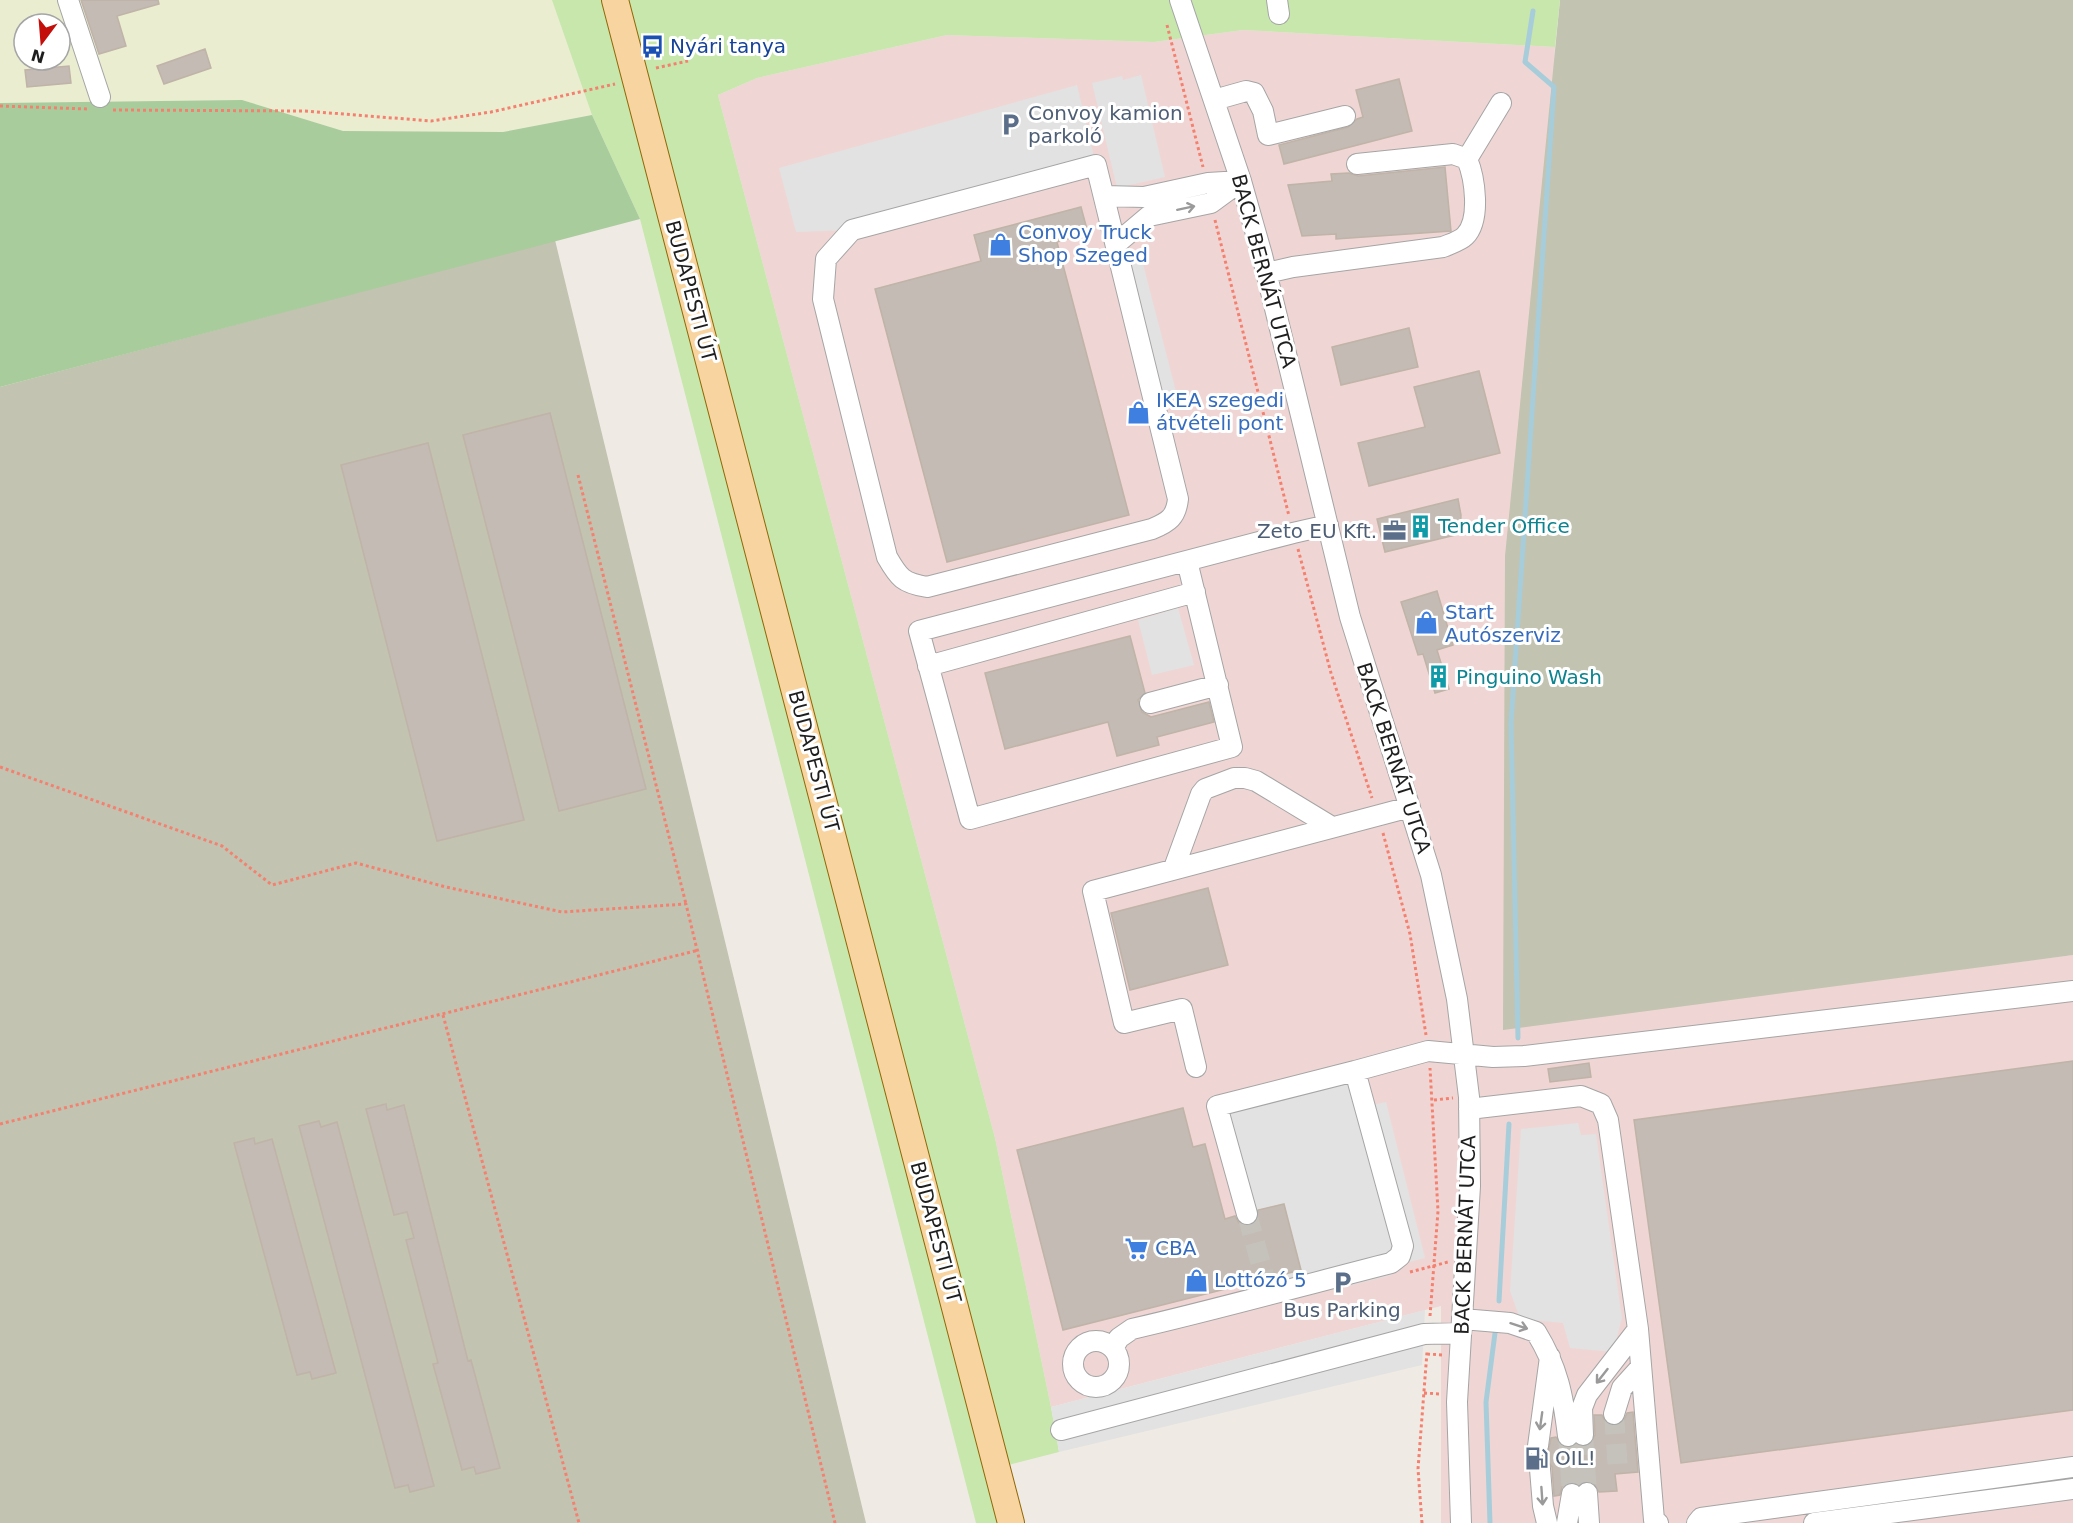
<svg xmlns="http://www.w3.org/2000/svg" width="2073" height="1523" font-family="'DejaVu Sans',sans-serif">
<style>
.commercial{fill:#efd6d4}
.construction{fill:#c2c3b0}
.farmland{fill:#eaedd0;fill-rule:evenodd}
.grass{fill:#c7e7ac}
.forest{fill:#a8cc9b}
.parking{fill:#e2e2e2}
.lines{fill:none;stroke-linecap:round;stroke-linejoin:round}
.stream{stroke:#a7cdda;stroke-width:5}
.building{fill:#c3bbb4;stroke:#c0b3a7;stroke-width:1.5}
.minor-tunnel{stroke:#c5c2bc;stroke-width:20;stroke-dasharray:20 10;stroke-linecap:butt}
.minor-casing{stroke:#a5a5a5;stroke-width:22}
.major-casing{stroke:#916706;stroke-width:28}
.path{stroke:#f48170;stroke-width:3;stroke-dasharray:3 3;stroke-linecap:butt}
.minor{stroke:#fff;stroke-width:20}
.major{stroke:#f8d4a0;stroke-width:26}
.oneway{stroke:#9a9a9a}
.labels{text-anchor:middle;dominant-baseline:central;stroke-width:6;stroke-linejoin:round;paint-order:stroke}
.transit-label{font-size:20px;fill:#164399;stroke:#fff;text-anchor:start}
.service-label{font-size:20px;fill:#4e5e75;stroke:#fff;text-anchor:start}
.shop-label{font-size:20px;fill:#366cbe;stroke:#fff;text-anchor:start}
.street-label{font-size:20px;fill:#1e1e1e;stroke:#fff}
.culture-label{font-size:20px;fill:#0d838f;stroke:#fff;text-anchor:start}
</style>
<rect width="100%" height="100%" fill="#efebe4"/>
<!-- commercial -->
<path class="commercial" d="M1243,30L1555,47L1503,1029L2073,955V1523H1441V1306L1051,1407L995,1138L718,95L757,78L947,35L1154,42Z"/>
<!-- construction -->
<path class="construction" d="M1560,0H2073V955L1503,1030L1505,556Z
M555,240L866,1523H0V387Z"/>
<!-- farmland -->
<path class="farmland" d="M0,0H552L592,115L503,132L343,131L242,100L0,103ZM24,24H60V60H24Z"/>
<!-- grass -->
<path class="grass" d="M552,0H1560L1555,47L1243,30L1154,42L947,35L757,78L718,95L995,1138L1051,1407L1059,1452L985,1471L997,1523H976L640,219L592,115Z"/>
<!-- forest -->
<path class="forest" d="M242,100L343,131L503,132L592,115L640,219L0,387V103Z"/>
<!-- parking -->
<path class="parking" d="M1141,75L1165,177L1117,188L1092,83L1122,76L1123,80Z
M1077,85L1096,165L852,230L796,232L779,168Z
M1141,256L1179,403L1156,408L1121,260Z
M1178,608L1194,665L1152,675L1138,620Z
M1365,1080L1372,1105L1386,1102L1425,1258L1390,1267L1392,1275L1295,1299L1292,1291L1272,1295L1227,1114Z
M1578,1123L1581,1135L1596,1134L1622,1318L1613,1352L1570,1348L1563,1323L1520,1319L1510,1291L1521,1129Z
M1425,1310L1422,1365L1059,1452L1051,1407Z"/>
<g class="lines">
<!-- stream -->
<path class="stream" d="M1518,1038L1511,723L1554,87L1525,62L1533,11
M1499,1301L1509,1124
M1490,1523L1486,1402L1495,1333"/>
</g>
<!-- building -->
<path class="building" d="M81,0H158L159,4L117,16L126,46L99,54Z
M205,49L211,68L164,84L157,66Z
M69,66L71,83L27,87L25,70Z
M1399,79L1412,131L1284,164L1279,145L1348,127L1357,119L1363,117L1356,90Z
M1445,167L1451,231L1336,239V234L1302,236L1288,185L1332,181L1331,174L1349,173L1358,176Z
M1081,207L1088,233L1057,242L1129,515L947,562L875,289L981,261L974,235Z
M1409,328L1418,367L1341,385L1332,347Z
M1479,371L1500,453L1369,486L1358,443L1425,427L1414,387Z
M550,413L646,789L559,811L463,435Z
M428,443L524,820L437,841L341,465Z
M1458,499L1461,515L1460,534L1385,552L1377,519Z
M1437,591L1453,645L1437,650L1449,689L1435,693L1423,654L1418,655L1401,602Z
M1130,636L1145,693L1138,700L1142,712L1151,717L1209,702L1214,722L1157,737L1159,745L1117,756L1108,722L1005,749L985,673Z
M1208,888L1228,965L1130,990L1111,913Z
M2073,1061V1410L1681,1463L1634,1120Z
M1589,1063L1591,1077L1550,1082L1548,1069Z
M386,1104L387,1110L404,1105L468,1361L471,1360L500,1468L476,1474L474,1467L462,1470L433,1364L438,1363L406,1240L414,1238L407,1212L394,1215L366,1109Z
M1183,1108L1193,1147L1205,1144L1225,1219L1235,1216L1239,1223L1250,1226L1256,1222L1258,1210L1284,1204L1301,1270L1063,1330L1017,1150Z
M319,1121L321,1127L337,1122L434,1486L410,1492L408,1485L395,1488L299,1126Z
M254,1138L255,1144L272,1139L336,1373L312,1379L310,1372L297,1375L234,1143Z
M1633,1412L1638,1472L1615,1474L1617,1491L1599,1492L1593,1483L1586,1481L1579,1484L1567,1483L1562,1487L1560,1495L1554,1496L1552,1467L1549,1462L1541,1457L1548,1453L1551,1438L1556,1437L1564,1447L1589,1445L1595,1435L1594,1415H1602L1606,1423L1616,1426L1623,1422L1627,1413Z"/>
<g class="lines">
<!-- minor-tunnel -->
<path class="minor-tunnel" d="M1247,1214L1265,1279
M1614,1414L1618,1469
M1583,1435L1587,1493
M1568,1436L1572,1494"/>
<defs>
<path id="minor" d="M68,0L100,97
M1180,0L1241,181L1262,255L1350,617L1431,875L1457,999L1469,1097L1470,1186L1457,1402L1461,1523
M1277,0L1279,14
M1214,100L1246,91L1254,93L1263,111L1268,135L1345,116
M1467,159L1501,103
M1096,165L1178,499C1176,517 1169,522 1152,529L927,587C903,583 899,578 887,557L823,299L826,259L852,230Z
M1104,196L1144,197L1208,183L1241,181
M1117,243L1149,216L1211,203L1241,181
M1267,273L1293,267L1443,247C1450,244 1460,241 1465,236C1481,220 1475,178 1467,159L1453,154L1357,164
M1187,561L1232,747L970,819L919,631L1293,533L1328,525
M928,666L1195,592
M1150,703L1218,685
M1174,868L1201,794L1205,789L1234,778H1245L1256,781L1332,827
M1196,1067L1182,1009L1124,1023L1093,891L1410,807
M1469,1109L1581,1096L1601,1104L1608,1120L1638,1329L1654,1520L1658,1523
M1247,1214L1217,1106L1355,1071
M1462,1319L1510,1323L1536,1332C1558,1368 1563,1395 1568,1436
M1073 1364a23 23 0 1 1 46 0a23 23 0 1 1-46 0Z
M1113,1348L1119,1338L1132,1329C1219,1309 1304,1285 1391,1263L1400,1256L1403,1246L1355,1071L1428,1051L1493,1057L1524,1056L2073,991
M1614,1414L1622,1388L1641,1367
M1061,1430L1424,1334L1461,1333
M1583,1435L1582,1408L1587,1395L1638,1329
M1538,1446L1550,1357
M1540,1469L1543,1506L1547,1523
M1587,1493L1589,1523
M1567,1523L1572,1494
M1697,1523L1701,1518L2073,1467
M1814,1523L2073,1489"/>
<path id="major" d="M615,0L1011,1523"/>
</defs>
<!-- minor casing -->
<use href="#minor" class="minor-casing"/>
<!-- major casing -->
<use href="#major" class="major-casing"/>
<!-- path -->
<path class="path" d="M1167,25L1203,167
M656,68L688,61
M0,106L88,109
M113,110L305,111L431,121L491,112L615,84
M1215,220L1289,516
M578,475L686,904
M1298,549L1331,673L1372,798
M0,767L222,846L272,885L356,863L446,887L562,912L686,904L835,1523
M1383,833L1410,934L1426,1035
M443,1015L579,1523
M1434,1100L1453,1098
M0,1124L699,950
M1410,1272L1448,1262
M1430,1316L1438,1211L1430,1068
M1427,1354L1443,1355
M1424,1393L1440,1394
M1422,1523L1418,1469L1427,1352"/>
<!-- minor -->
<use href="#minor" class="minor"/>
<!-- major -->
<use href="#major" class="major"/>
</g>
<!-- one-way arrows -->
<defs><path id="oneway-shaft" d="M-6 0H5M1.5-3L5.5 0L1.5 3" fill="none" stroke-width="1.6" stroke-linecap="round" stroke-linejoin="round" transform="scale(1.5)"/></defs>
<g class="oneway">
<use href="#oneway-shaft" transform="translate(1186 208) rotate(-12)"/>
<use href="#oneway-shaft" transform="translate(1519 1326) rotate(18)"/>
<use href="#oneway-shaft" transform="translate(1602 1376) rotate(128)"/>
<use href="#oneway-shaft" transform="translate(1541 1421) rotate(98)"/>
<use href="#oneway-shaft" transform="translate(1542 1496) rotate(86)"/>
</g>
<!-- icons -->
<defs>
<symbol id="bus-bare" viewBox="-9 -9 18 18"><path d="M-5-6H5V4H4V6H2V4H-2V6H-4V4H-5ZM-3.5-4V0h7V-4ZM-3.5 1.2v1.5H-2V1.2ZM2 1.2v1.5H3.5V1.2Z" fill="#1a4fb4" stroke="#fff" stroke-width="2.5" paint-order="stroke"/></symbol>
<symbol id="parking-bare" viewBox="-9 -9 18 18"><path d="M-3.5-5.5H1a3.5 3.5 0 0 1 0 7H-1V5.5H-3.5ZM-1-3.4V-.6H.8a1.4 1.4 0 0 0 0-2.8Z" fill="#5c6f8a" stroke="#fff" stroke-width="2.5" paint-order="stroke"/></symbol>
<symbol id="shop-bare" viewBox="-9 -9 18 18"><path d="M-5-2.5h2.3a2.7 3.5 0 0 1 5.4 0H5L5.5 6h-11ZM-1.5-2.5h3a1.5 2.3 0 0 0-3 0Z" fill="#3f7fe0" stroke="#fff" stroke-width="2.5" paint-order="stroke"/></symbol>
<symbol id="building-bare" viewBox="-9 -9 18 18"><path d="M-4-6H4V6H1V3H-1V6H-4ZM-2.5-4.3h1.7v1.8h-1.7ZM.8-4.3h1.7v1.8H.8ZM-2.5-1h1.7V.8h-1.7ZM.8-1h1.7V.8H.8Z" fill="#0f9aa8" stroke="#fff" stroke-width="2.5" paint-order="stroke"/></symbol>
<symbol id="office-bare" viewBox="-9 -9 18 18"><path d="M-6-3h4V-5.5h4V-3h4V5H-6ZM-1-4.5V-3h2v-1.5ZM-6 0V1H6V0Z" fill="#5c6f8a" stroke="#fff" stroke-width="2.5" paint-order="stroke"/></symbol>
<symbol id="supermarket-bare" viewBox="-9 -9 18 18"><path d="M-6-5.5h2.5l.6 2H6L4.5 2H-2.5L-4.4-4H-6ZM-1.5 3.2a1.3 1.3 0 1 0 .1 0ZM3 3.2a1.3 1.3 0 1 0 .1 0Z" fill="#3f7fe0" stroke="#fff" stroke-width="2.5" paint-order="stroke"/></symbol>
<symbol id="fuel-bare" viewBox="-9 -9 18 18"><path d="M-5.5-6h7V0h2V4h1.3V-2.5L3-4.5l.8-.8L6-3V5H2.5V1h-1V6h-7ZM-4.2-4.7v3.2H.2V-4.7Z" fill="#5c6f8a" stroke="#fff" stroke-width="2.5" paint-order="stroke"/></symbol>
</defs>
<g fill-rule="evenodd">
<use href="#bus-bare" x="636" y="30" width="33" height="33"/>
<use href="#parking-bare" x="994" y="108" width="33" height="33"/>
<use href="#shop-bare" x="984" y="228" width="33" height="33"/>
<use href="#shop-bare" x="1122" y="396" width="33" height="33"/>
<use href="#building-bare" x="1404" y="510" width="33" height="33"/>
<use href="#office-bare" x="1378" y="514" width="33" height="33"/>
<use href="#shop-bare" x="1410" y="606" width="33" height="33"/>
<use href="#building-bare" x="1422" y="660" width="33" height="33"/>
<use href="#supermarket-bare" x="1120" y="1232" width="33" height="33"/>
<use href="#shop-bare" x="1180" y="1264" width="33" height="33"/>
<use href="#parking-bare" x="1326" y="1266" width="33" height="33"/>
<use href="#fuel-bare" x="1520" y="1442" width="33" height="33"/>
</g>
<g class="labels">
<!-- transit labels -->
<g class="transit-label">
<text x="670" y="46">Nyári tanya</text>
</g>
<!-- service labels -->
<g class="service-label">
<text x="1028" y="113">Convoy kamion<tspan x="1028" dy="23">parkoló</tspan></text>
<text x="1377" y="531" text-anchor="end">Zeto EU Kft.</text>
<text x="1342" y="1310" text-anchor="middle">Bus Parking</text>
<text x="1555" y="1458">OIL!</text>
</g>
<!-- shop labels -->
<g class="shop-label">
<text x="1018" y="232">Convoy Truck<tspan x="1018" dy="23">Shop Szeged</tspan></text>
<text x="1156" y="400">IKEA szegedi<tspan x="1156" dy="23">átvételi pont</tspan></text>
<text x="1445" y="612">Start<tspan x="1445" dy="23">Autószerviz</tspan></text>
<text x="1155" y="1248">CBA</text>
<text x="1214" y="1280">Lottózó 5</text>
</g>
<!-- street labels -->
<g class="street-label">
<text transform="translate(1264 271) rotate(75)">BACK BERNÁT UTCA</text>
<text transform="translate(691 291) rotate(75)">BUDAPESTI ÚT</text>
<text transform="translate(1394 758) rotate(72)">BACK BERNÁT UTCA</text>
<text transform="translate(814 761) rotate(75)">BUDAPESTI ÚT</text>
<text transform="translate(936 1232) rotate(75)">BUDAPESTI ÚT</text>
<text transform="translate(1465 1235) rotate(-88)">BACK BERNÁT UTCA</text>
</g>
<!-- culture labels -->
<g class="culture-label">
<text x="1438" y="526">Tender Office</text>
<text x="1456" y="677">Pinguino Wash</text>
</g>
</g>
<!-- north arrow -->
<g transform="translate(42 42) rotate(196)"><circle r="28" fill="#ffffff" stroke="#a5a5a5" stroke-width="1.5"/>
<path d="M0-4.5L10 22L0 15L-10 22Z" fill="#c30e09"/>
<text y="-9" font-size="16" font-weight="bold" text-anchor="middle" fill="#1e1e1e">N</text>
</g>
</svg>
